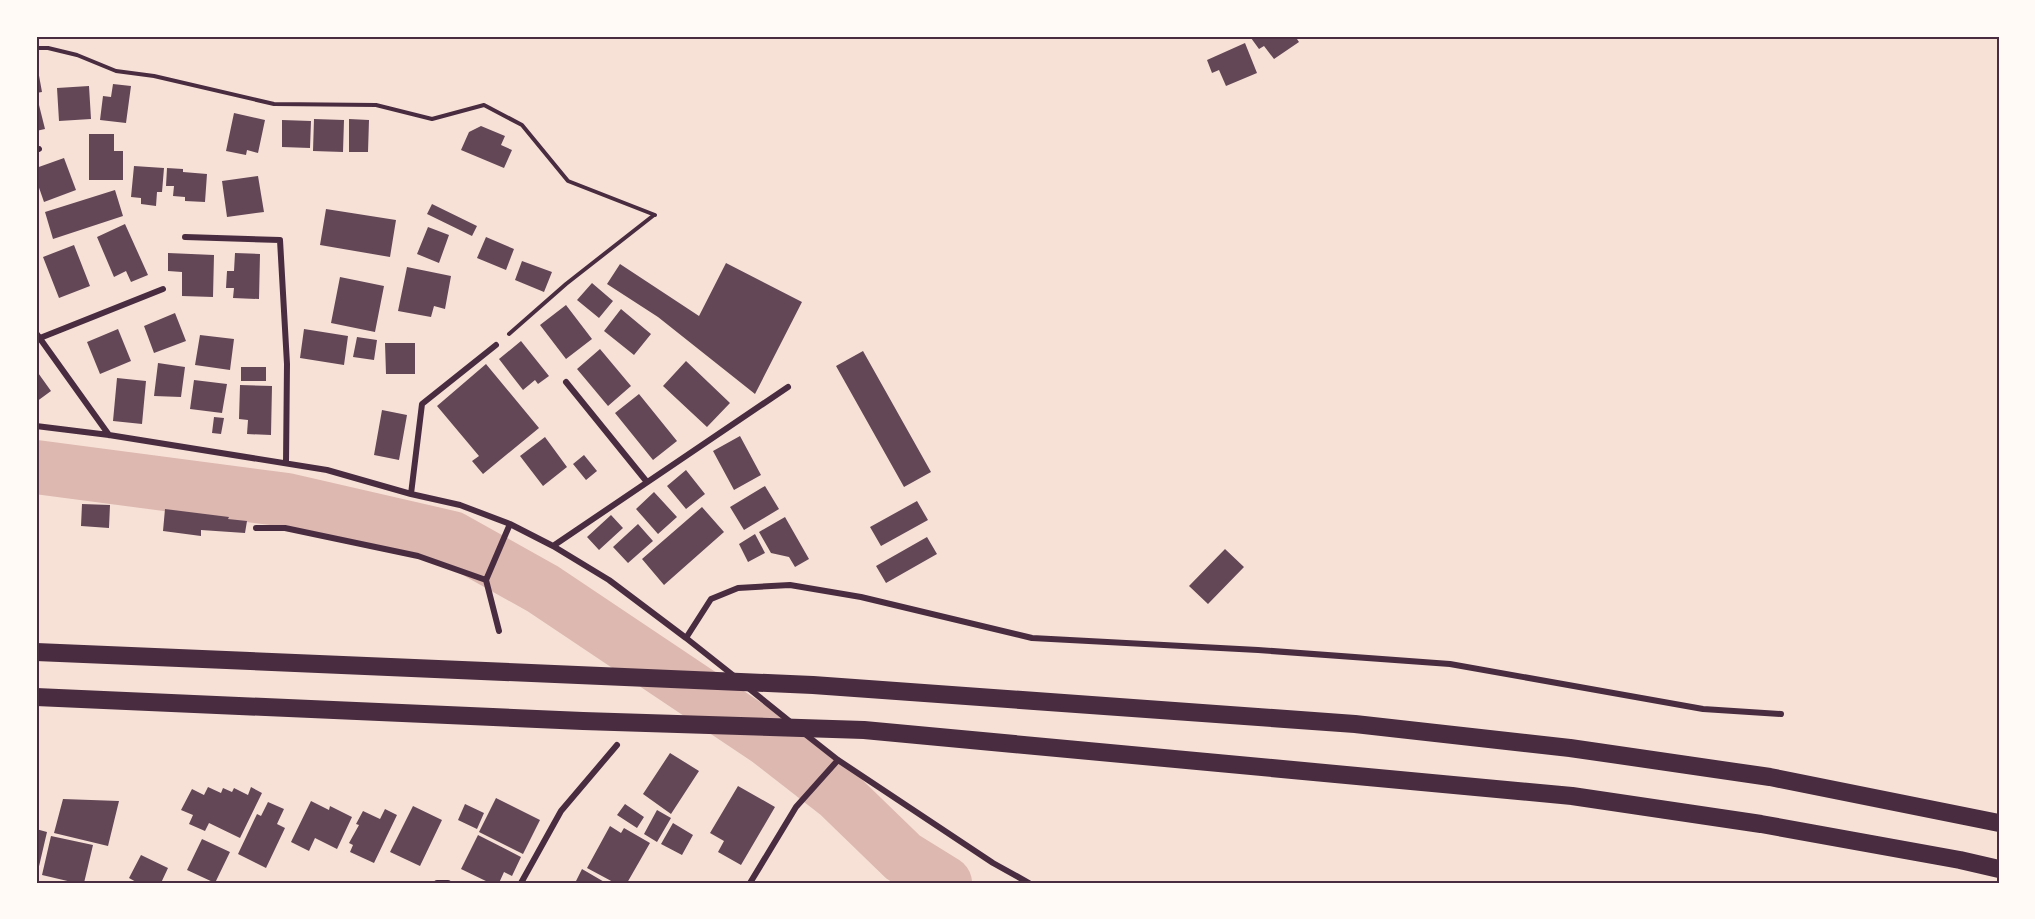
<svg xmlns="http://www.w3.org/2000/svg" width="2035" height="919" font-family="Poppins,sans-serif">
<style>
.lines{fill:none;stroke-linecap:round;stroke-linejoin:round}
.river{stroke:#dcb8b0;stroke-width:54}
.building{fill:#644757}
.path{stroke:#4a2c40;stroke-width:4}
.minor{stroke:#4a2c40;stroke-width:6}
.motorway{stroke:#4a2c40;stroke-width:18}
.neatline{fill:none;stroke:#4a2c40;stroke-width:2}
</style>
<rect width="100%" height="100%" fill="#f7e1d7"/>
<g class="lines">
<!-- river -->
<path class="river" d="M36,467L287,500L452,538L543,589L767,739L839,795L903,857L945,883"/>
</g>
<!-- building -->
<path class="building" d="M1253,36H1295L1299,42L1274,59L1264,46L1259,49L1251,38Z
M1245,43L1257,73L1226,86L1219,70L1212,73L1207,60Z
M36,59L42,92L36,93Z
M113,84L131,86L126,123L100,120L103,96L111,97Z
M89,86L91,119L59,121L57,88Z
M36,105H39L45,129L36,131Z
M234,113L265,120L258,153L247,150L246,155L226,151Z
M314,119L344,120L343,152L313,151Z
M349,119L369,120L368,152H349Z
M282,120L311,121L310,148L282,147Z
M481,126L505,136L501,145L512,150L504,168L461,150L469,132Z
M89,134H114V151H123V180H89Z
M64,158L76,190L44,202L36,179V168Z
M134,166L164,168L162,192H157L156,206L141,204V198L131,197Z
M167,168L183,169V172L207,174L205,202L185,201V197L173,196L174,186H166Z
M258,176L264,212L227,217L222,181Z
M115,190L123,216L53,239L45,212Z
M432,204L477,226L472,236L427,214Z
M326,209L396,220L390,257L320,245Z
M125,224L148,275L131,282L126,271L114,277L97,237Z
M428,227L449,235L439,263L417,254Z
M486,237L514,249L506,270L477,258Z
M74,245L90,286L59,298L43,257Z
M168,253L214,255L213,297L182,296V272L168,271Z
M235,253L260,254L259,299L233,298L234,288H226L227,271H234Z
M522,261L552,272L544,292L515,280Z
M726,263L802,302L755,394L658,317L607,284L620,264L699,316Z
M407,267L451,276L445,309L434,306L431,317L398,311Z
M340,277L384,286L375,332L331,323Z
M592,283L613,301L599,318L577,300Z
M566,305L592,339L566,359L540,325Z
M621,309L651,334L634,355L604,331Z
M175,313L186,341L154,353L144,326Z
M118,329L131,361L100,374L87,342Z
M304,329L348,336L344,365L300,358Z
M200,335L234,339L230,370L195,365Z
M357,337L377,340L374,360L353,357Z
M521,341L549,376L538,384L535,380L523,390L499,359Z
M385,343H415V374H386Z
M600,349L631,386L608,406L577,369Z
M863,351L931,472L904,487L836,366Z
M686,361L730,403L707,427L663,386Z
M158,363L185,367L181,397L154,396Z
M486,364L539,428L483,474L472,461L479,456L437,406Z
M241,367H266V381H241Z
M36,370L51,391L36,402Z
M117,378L146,381L142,424L113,421Z
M194,380L227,384L222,413L190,409Z
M240,385L272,386L271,435L247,434L248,420L239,419Z
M639,394L677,441L653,460L615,413Z
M382,410L407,415L399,460L374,455Z
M214,417L224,418L221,434L212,433Z
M740,436L761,475L734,490L713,451Z
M545,437L567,467L543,486L520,456Z
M584,455L597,471L586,480L573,464Z
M686,470L705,494L686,509L667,486Z
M765,486L779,509L744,530L730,507Z
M654,492L677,517L658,534L636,509Z
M917,501L928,520L881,546L870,527Z
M82,504L110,505L109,528L81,526Z
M702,507L724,532L664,585L642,559Z
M165,509L229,517L228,519L247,521L245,533L201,530V536L163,531Z
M611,515L623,528L599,550L587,537Z
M785,517L809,559L795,567L789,557L771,553L759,532Z
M638,524L653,541L628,563L613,547Z
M755,534L765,553L748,562L739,544Z
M927,537L937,554L886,583L876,566Z
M1225,549L1244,567L1208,604L1189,586Z
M670,753L699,771L671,814L643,794Z
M738,786L775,807L741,865L718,852L724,841L710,833Z
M208,787L221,793L223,788L232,792L234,788L248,795L251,787L262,793L240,838L209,823L205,831L189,824L193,815L181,810L192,789L204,795Z
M496,798L540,820L523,854L479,832Z
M63,799L119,801L108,846L54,833Z
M311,801L329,810L330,806L352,817L337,849L315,838L309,851L291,842Z
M268,802L284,809L277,824L285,828L266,868L238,854L257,814L261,816Z
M465,804L484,813L477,829L458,820Z
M625,804L644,817L637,828L617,815Z
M413,806L442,820L420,866L390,852Z
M385,809L397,815L374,863L350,852L353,845L349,843L359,825L356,824L363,811L380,819Z
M657,810L671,818L657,842L644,834Z
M673,823L693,835L682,855L661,844Z
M610,826L621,833L624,828L650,843L627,883H615L587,868Z
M36,829L47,832L37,875H36Z
M478,835L521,857L512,876L504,872L499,883H490L461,869Z
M51,836L93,845L84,883H76L42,875Z
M202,839L230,852L215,883L187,870Z
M141,855L168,868L161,883H138L129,878Z
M582,869L606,883H575Z"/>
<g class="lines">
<!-- path -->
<path class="path" d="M36,48H48L77,55L116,71L154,76L274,104L376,105L432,119L484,105L522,125L568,181L655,215
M509,334L566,284L654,215"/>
<!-- minor -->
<path class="minor" d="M36,150L39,149
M185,237L280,240L287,364L286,463
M36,333L109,435
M40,338L163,289
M566,382L647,482
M36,426L109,435L327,470L411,494L460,505L510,524L553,546L609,580L686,638L734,676
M411,494L422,404L496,345
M256,528H285L418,556L486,580
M553,546L788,387
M486,580L510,524
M486,580L499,631
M686,638L711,599L738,588L790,585L861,597L1032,638L1258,650L1450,664L1703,709L1781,714
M747,687L793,724
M805,734L838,760L993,863L1029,883
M437,883H448
M521,883L561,811L617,745
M750,883L796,807L838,760"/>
<!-- motorway -->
<path class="motorway" d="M36,652L813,685L1355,724L1570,748L1770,777L1999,823
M36,697L583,721L864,730L1572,796L1761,824L1960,860L1999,869"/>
</g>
<!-- border -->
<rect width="2035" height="919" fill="none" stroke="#fffaf5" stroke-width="75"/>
<rect x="38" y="38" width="1960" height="844" class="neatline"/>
</svg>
